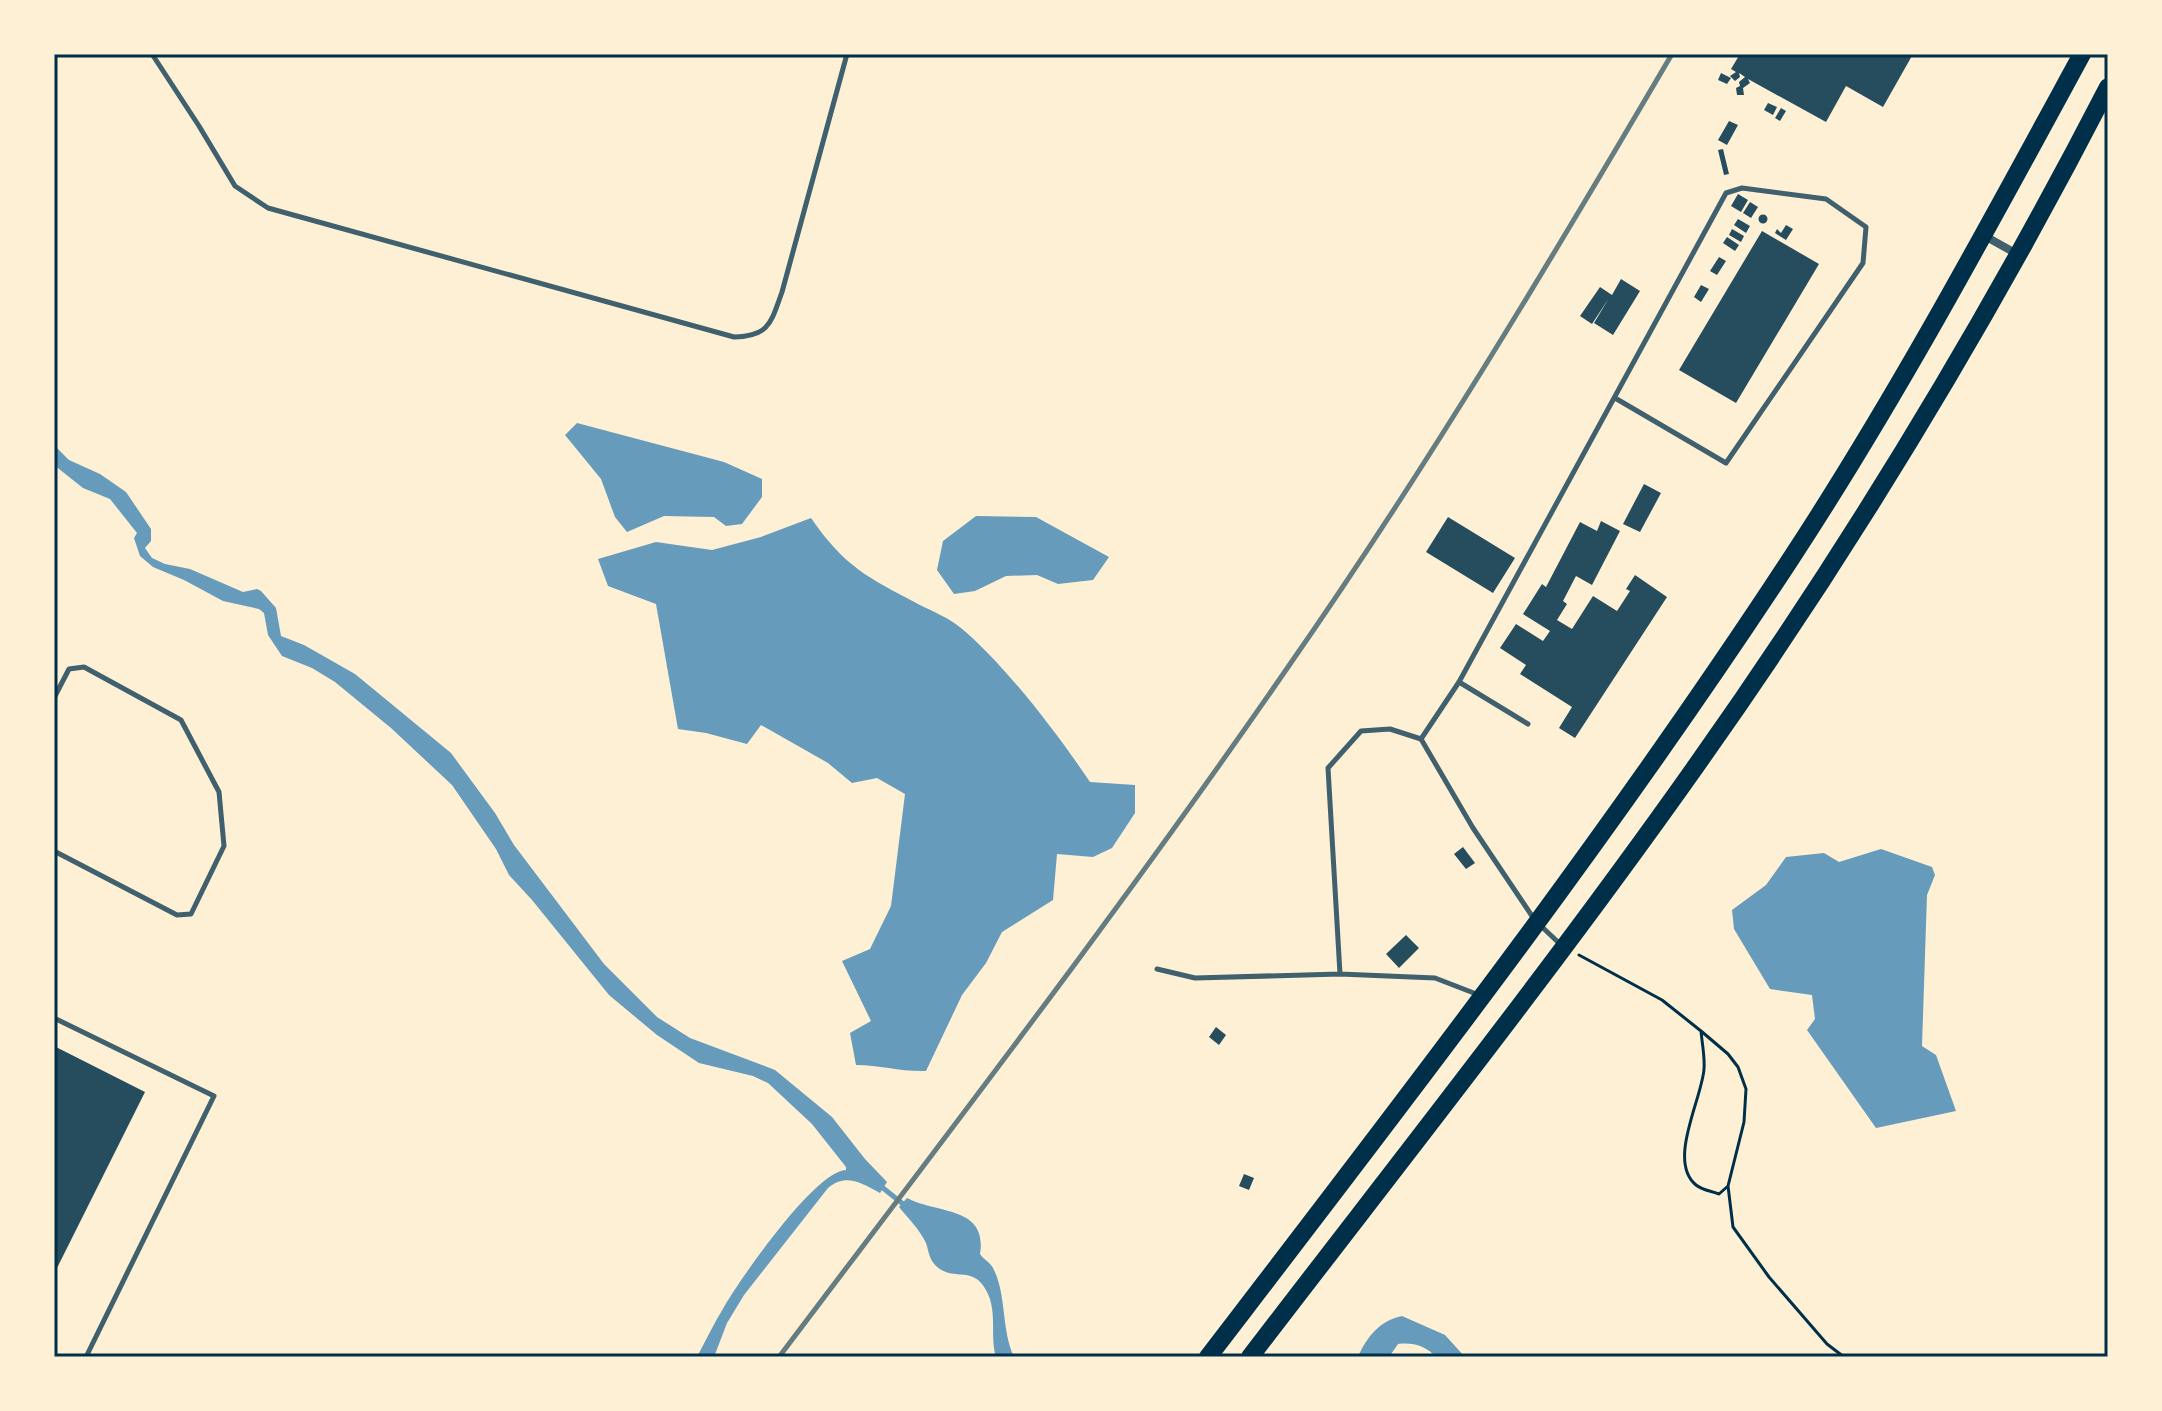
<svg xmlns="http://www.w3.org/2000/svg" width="2162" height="1411" font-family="Montserrat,sans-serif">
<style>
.water{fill:#669bbc}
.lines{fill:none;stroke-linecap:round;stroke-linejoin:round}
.stream{stroke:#669bbc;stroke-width:5}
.building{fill:#264d5e}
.path{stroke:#003049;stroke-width:3}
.service{stroke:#3f606c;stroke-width:5}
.minor{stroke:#3f606c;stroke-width:8}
.trunk{stroke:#003049;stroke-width:18}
.rail{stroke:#657d81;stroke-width:5}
.neatline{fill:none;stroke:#003049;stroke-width:3}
</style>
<rect width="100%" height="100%" fill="#fdf0d5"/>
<!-- water -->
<path class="water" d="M577,423L724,462L762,479V497L742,524L726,526L714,517L664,516L627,532L615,517L601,479L565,435Z
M54,445L69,460L100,474L126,492L151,529V541L145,548L152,558L165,564L190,569L243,592L257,589L261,591L276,608L281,636L304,645L355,674L451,753L495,813L514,845L604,964L657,1017L690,1038L775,1070L832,1117L865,1159L887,1182L880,1193C861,1183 846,1173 828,1188L744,1295L727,1323L714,1357H697C706,1340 714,1323 724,1307C740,1279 816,1170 846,1170V1167L812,1124L768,1083L753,1076L699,1063L657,1035L609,995L532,900L509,875L496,849L452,785L391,728L335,682L312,668L282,656L268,635L264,613L259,609L223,601L184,580L153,567L140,556L134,538L137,533L110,499L83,488L54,465Z
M976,516L1036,517L1109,557L1093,580L1058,584L1037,575L1006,576L975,591L954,594L937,570L943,541Z
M811,518C845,567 867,577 918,604C932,611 949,618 961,628C1006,666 1057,733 1090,782L1135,785V813L1112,848L1093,857L1057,854L1053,900L1002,932L986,963L962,995L926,1071C902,1072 880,1065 856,1065L850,1033L871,1021L842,961L870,949L891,906L905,794L877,778L852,783L828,763L761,725L747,744L706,733L678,729L656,604L608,586L598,559L656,542L712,550L761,537Z
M1881,849L1932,867L1935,875L1927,895L1922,1046L1936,1055L1956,1111L1876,1128L1807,1030L1815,1019L1812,995L1770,989L1734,929L1732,910L1766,885L1786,857L1824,853L1839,862Z
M907,1198C937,1214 988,1206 980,1254C984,1260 990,1262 993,1268C1007,1295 1001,1329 1014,1357H996C990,1337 997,1314 988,1294C974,1263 955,1283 936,1266C929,1259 929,1252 926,1243C920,1230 908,1218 899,1207Z
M1402,1316L1445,1335L1465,1357H1436C1426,1346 1413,1342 1398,1344L1389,1357H1358C1366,1338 1380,1320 1402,1316Z"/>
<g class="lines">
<!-- stream -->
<path class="stream" d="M878,1184L908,1208"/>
</g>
<!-- building -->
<path class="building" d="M1740,54H1913L1883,107L1846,86L1826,122L1748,79L1750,83L1743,88L1744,95H1737L1736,88L1740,86L1739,82L1745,77L1739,73L1740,77L1735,81L1730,76L1736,72L1731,69Z
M1721,73L1731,78L1727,84L1718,80Z
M1768,103L1777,107L1773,115L1764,110Z
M1781,108L1786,111L1780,121L1775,118Z
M1729,121L1738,125L1727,145L1718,140Z
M1723,149L1729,174L1724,175L1718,150Z
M1738,194L1748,200L1741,212L1731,206Z
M1750,202L1758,207L1751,218L1743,213Z
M1758.5 219a4.5 4.5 0 1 1 9 0a4.5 4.5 0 1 1-9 0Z
M1738,219L1750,226L1746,233L1734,225Z
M1786,225L1793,229L1786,240L1775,233L1777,229L1781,233Z
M1732,229L1744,236L1741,242L1729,235Z
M1762,231L1819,264L1736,403L1679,370Z
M1727,237L1739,245L1735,251L1723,243Z
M1719,257L1726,261L1717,275L1710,271Z
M1621,279L1640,291L1613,335L1594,323L1609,298L1592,324L1580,316L1600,287L1612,295Z
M1701,285L1709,289L1701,302L1694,297Z
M1644,484L1661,493L1640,532L1623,524Z
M1448,517L1515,558L1493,593L1426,552Z
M1601,521L1620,531L1592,585L1576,576L1563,601L1567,604L1557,620L1572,629L1593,596L1617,611L1630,591L1626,589L1635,575L1667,597L1575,738L1559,728L1572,707L1520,674L1526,665L1500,648L1516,624L1543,641L1550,631L1523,614L1542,584L1546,587L1580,522L1597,531Z
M1463,847L1475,863L1466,869L1454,854Z
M1406,935L1419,948L1399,968L1386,954Z
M1216,1027L1226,1035L1219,1045L1209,1037Z
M54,1046L145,1092L54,1274Z
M1244,1174L1254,1178L1249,1190L1239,1186Z"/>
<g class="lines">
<!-- path -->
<path class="path" d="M1579,955L1662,1000L1701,1031
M1701,1031L1728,1054L1738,1067L1746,1089L1744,1122L1728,1186L1719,1194C1711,1191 1702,1190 1696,1185C1667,1161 1702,1099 1704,1069C1705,1057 1702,1043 1701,1031Z
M1728,1186L1733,1227L1769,1277L1827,1344L1844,1357"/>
<!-- service -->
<path class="service" d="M152,54L199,126L235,186L268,208L734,337C770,336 771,322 782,292L847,54
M1459,682L1528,724
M54,698L69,669L84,667L181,720L219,792L224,846L191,914L177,915L54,851
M1421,739L1459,682L1726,193L1742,188L1826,199L1866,227L1863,263L1726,463L1615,398
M1541,926L1560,944
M1157,969L1195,978L1340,974L1435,978L1479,995
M1340,974L1328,768L1361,731L1390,729L1421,739L1473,828L1534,919
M54,1018L214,1096L86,1357"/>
<!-- minor -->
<path class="minor" d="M1983,235L2017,254"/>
<!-- trunk -->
<path class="trunk" d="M1208,1357C1408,1096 1610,835 1790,560C1897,397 1989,225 2082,54
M1250,1357C1400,1161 1554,967 1696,766C1849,550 1987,322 2108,87"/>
<!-- rail -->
<path class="rail" d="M779,1357C951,1129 1126,902 1288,667C1426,469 1550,262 1672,54"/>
</g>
<!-- border -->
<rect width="2162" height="1411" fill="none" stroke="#fdf0d5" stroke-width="112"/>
<rect x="56" y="56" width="2050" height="1299" class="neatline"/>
</svg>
